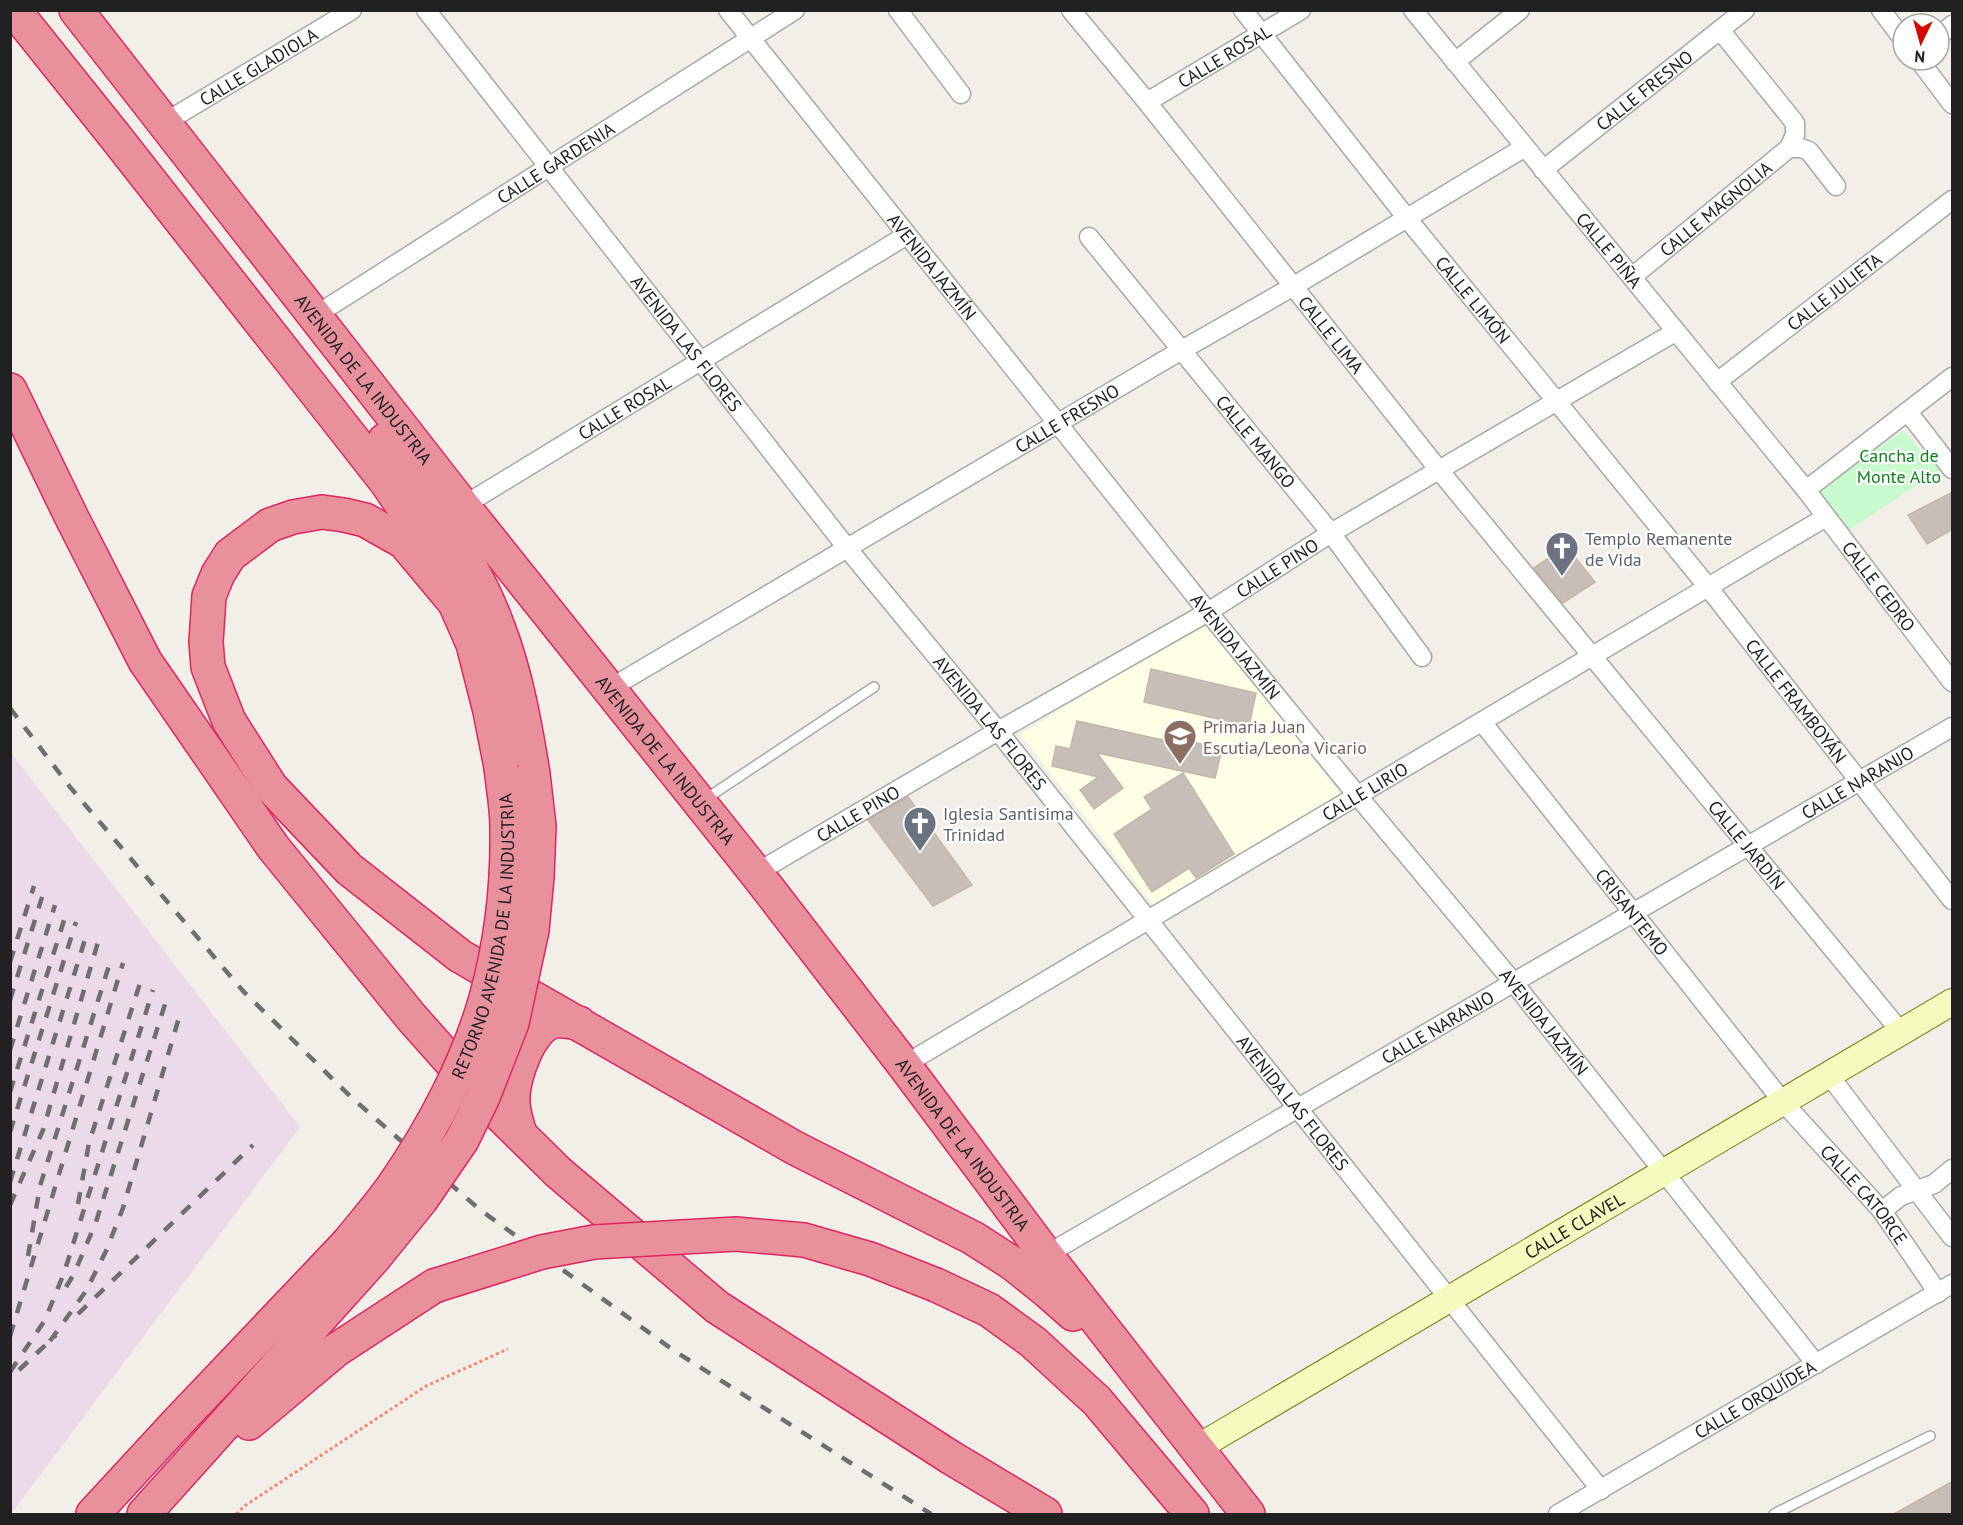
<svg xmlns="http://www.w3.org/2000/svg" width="1963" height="1525" font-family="'PT Sans',sans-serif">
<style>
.industrial{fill:#ebdae7}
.education{fill:#feffe4}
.park{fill:#c7facd}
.building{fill:#c7beb7;stroke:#c4b7aa;stroke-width:1.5}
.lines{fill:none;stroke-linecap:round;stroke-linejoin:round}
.lane-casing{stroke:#a8a8a8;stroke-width:12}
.street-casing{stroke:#a8a8a8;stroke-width:21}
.secondary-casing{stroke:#6b7d04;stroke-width:28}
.highway-casing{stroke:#de275e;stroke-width:36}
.path{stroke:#fb8470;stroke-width:3;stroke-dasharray:3 3;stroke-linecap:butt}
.lane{stroke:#fff;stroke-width:9}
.street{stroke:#fff;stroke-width:18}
.secondary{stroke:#f5fabe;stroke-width:26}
.highway{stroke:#e9909d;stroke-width:33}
.rail{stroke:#6f6f6f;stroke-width:4.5;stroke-dasharray:12 12;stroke-linecap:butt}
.highway-bridge-casing{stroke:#de275e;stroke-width:36;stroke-linecap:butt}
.highway-bridge{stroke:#e9909d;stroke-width:33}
.labels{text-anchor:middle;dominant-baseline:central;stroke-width:4.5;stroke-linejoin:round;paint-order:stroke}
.street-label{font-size:18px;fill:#212121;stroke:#fff}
.park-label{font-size:18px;fill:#0b841a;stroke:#fff}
.worship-label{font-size:18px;fill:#5b616d;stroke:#fff;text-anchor:start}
.education-label{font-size:18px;fill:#785e54;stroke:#fff;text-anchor:start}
</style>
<rect width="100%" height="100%" fill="#f2efe8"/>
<!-- industrial -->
<path class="industrial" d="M11,753L300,1127L11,1514H10Z"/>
<!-- education -->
<path class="education" d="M1206,623L1341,795L1156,908L1020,734Z"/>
<!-- park -->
<path class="park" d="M1903,431L1940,470L1846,532L1818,490Z"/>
<!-- building -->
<path class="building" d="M1953,492V529L1927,544L1908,515Z
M1566,546L1595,582L1563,603L1534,568Z
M1151,669L1256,693L1249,726L1144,702Z
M1077,721L1163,740L1164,735L1222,749L1215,778L1097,753L1123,788L1094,809L1080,790L1098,777L1052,766L1056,746L1070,749Z
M1183,773L1234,854L1196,878L1189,868L1152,892L1114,834L1152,809L1144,797Z
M908,797L972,885L933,906L868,820Z
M1953,1481V1515H1892Z"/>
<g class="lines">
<defs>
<path id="lane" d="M704,800L874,687
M1774,1514L1930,1436"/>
<g id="street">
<path id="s1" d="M426,10L847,548L998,731L1601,1490"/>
<path id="s2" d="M728,10L1208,612L1357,795L1514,983L1816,1364"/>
<path d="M898,10L961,94"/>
<path id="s3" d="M1071,10L1147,102L1439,470L1901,1032"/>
<path id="s4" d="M1243,10L1406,217L1708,587L1952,900"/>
<path id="s5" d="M1413,10L1806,490L1952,682"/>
<path d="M1881,10L1903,39"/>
<path d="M1939,36L1952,25"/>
<path d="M1919,60L1952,104"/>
<path d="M1455,62L1520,10"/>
<path id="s6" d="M1147,102L1301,10"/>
<path id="s7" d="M164,123L352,10"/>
<path d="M1789,148H1801L1809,151L1836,186"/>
<path id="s8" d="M1543,170L1745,10"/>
<path id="s9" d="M1089,237L1331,533L1422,657"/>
<path id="s10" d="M1632,277L1789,148L1795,135V123L1720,30"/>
<path id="s11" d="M316,315L795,10"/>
<path id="s12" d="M1717,382L1952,200"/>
<path d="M1908,412L1952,469"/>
<path d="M1806,490L1952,377"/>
<path id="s13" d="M463,506L907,235"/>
<path id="s14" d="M609,689L1180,351L1294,286L1525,147"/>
<path id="s15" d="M1482,722L1783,1102L1882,1211L1938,1293"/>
<path id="s16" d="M756,873L998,731L1208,612L1331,533L1675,332"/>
<path id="s17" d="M904,1065L1826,517"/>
<path d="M1829,1075L1952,1237"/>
<path d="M1882,1211L1901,1196L1934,1184L1952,1169"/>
<path id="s18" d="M1046,1255L1952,727"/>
<path id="s19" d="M1558,1514L1952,1284"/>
</g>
<g id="secondary">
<path id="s20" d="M1197,1448L1952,1002"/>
</g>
<g id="highway">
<path d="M14,10L114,135L387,483L412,520L455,603L473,644L490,711L501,767"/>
<path id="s21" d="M76,10L463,506L756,873L904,1065L1046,1255L1248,1514"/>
<path d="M10,390L72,518L145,661L273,847L412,1018L485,1100L558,1172L717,1307L950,1457L1045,1514"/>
<path d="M385,440C428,499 473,558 498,627C516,674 525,724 533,774"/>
<path d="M455,603L404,542L365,520L344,515L322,512L293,517L270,525L230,555L218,574L209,596L206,642L208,667L229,721L271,787L349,869L460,956L795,1148L973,1238L1012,1263L1047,1291L1073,1314"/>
<path d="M520,1134C517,1123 512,1110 513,1098C513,1076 530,1028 552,1022C560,1019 571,1022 579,1023"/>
<path d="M936,1285L989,1310L1033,1342L1097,1401L1192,1514"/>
<path d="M249,1423L336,1350L434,1286"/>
<path d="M93,1514L177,1423L348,1243"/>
<path d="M144,1514L374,1258"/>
</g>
</defs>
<!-- lane casing -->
<use href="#lane" class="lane-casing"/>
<!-- street casing -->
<use href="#street" class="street-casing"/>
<!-- secondary casing -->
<use href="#secondary" class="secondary-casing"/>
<!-- highway casing -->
<use href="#highway" class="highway-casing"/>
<!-- path -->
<path class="path" d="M236,1514L246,1505L426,1386L508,1349"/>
<!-- lane -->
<use href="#lane" class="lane"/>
<!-- street -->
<use href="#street" class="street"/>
<!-- secondary -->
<use href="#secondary" class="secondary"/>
<!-- highway -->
<use href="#highway" class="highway"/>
<!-- rail -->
<path class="rail" d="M10,708L70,787L243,991L352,1098L479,1209L673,1350L931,1514
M10,962L34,886
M10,1000L43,894
M10,1050L55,905
M10,1092L66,914
M10,1132L76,922
M10,1182L87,933
M78,1204L89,1143L141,980
M10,1205L43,1130L98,942
M28,1256L40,1186L112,956
M66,1287L74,1274L96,1222L166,1001
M78,1314L253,1145
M10,1336L123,963
M50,1341L86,1291L106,1251L123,1208L180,1014
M19,1370L56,1335
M10,1372L45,1320L64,1273L153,990"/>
<defs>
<g id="highway-bridge">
<path id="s22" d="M348,1243C364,1223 382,1203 396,1182C433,1128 468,1062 486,998C501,944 508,883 507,827C507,807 503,787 501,767"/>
<path d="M374,1258L421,1200L462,1140L483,1097L512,1023L532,930L537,877L539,826L533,774"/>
<path d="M434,1286L542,1252L594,1242L736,1234L804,1240L870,1259L936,1285"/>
</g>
</defs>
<!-- highway-bridge casing -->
<use href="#highway-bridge" class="highway-bridge-casing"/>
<!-- highway-bridge -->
<use href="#highway-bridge" class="highway-bridge"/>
</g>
<!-- icons -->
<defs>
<symbol id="church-pin" viewBox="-11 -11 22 30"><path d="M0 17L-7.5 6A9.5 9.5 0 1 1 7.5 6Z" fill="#6b7280" stroke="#fff"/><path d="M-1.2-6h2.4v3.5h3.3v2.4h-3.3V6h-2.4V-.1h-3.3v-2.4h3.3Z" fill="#fff"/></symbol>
<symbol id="school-pin" viewBox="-11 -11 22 30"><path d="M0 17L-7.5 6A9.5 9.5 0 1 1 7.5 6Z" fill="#8d6e63" stroke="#fff"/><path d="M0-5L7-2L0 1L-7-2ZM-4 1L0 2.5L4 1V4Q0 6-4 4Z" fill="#fff"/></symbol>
</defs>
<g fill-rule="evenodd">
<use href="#church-pin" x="1543" y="529" width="38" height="52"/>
<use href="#school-pin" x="1161" y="717" width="38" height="52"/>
<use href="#church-pin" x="901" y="804" width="38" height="52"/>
</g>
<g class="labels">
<!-- street labels -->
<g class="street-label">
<text stroke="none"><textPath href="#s6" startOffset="90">CALLE ROSAL</textPath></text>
<text stroke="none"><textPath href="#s7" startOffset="110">CALLE GLADIOLA</textPath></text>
<text stroke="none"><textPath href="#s8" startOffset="129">CALLE FRESNO</textPath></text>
<text stroke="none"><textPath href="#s11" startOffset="284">CALLE GARDENIA</textPath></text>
<text stroke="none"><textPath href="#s10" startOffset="108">CALLE MAGNOLIA</textPath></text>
<text stroke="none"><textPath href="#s5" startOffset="310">CALLE PIÑA</textPath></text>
<text stroke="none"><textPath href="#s2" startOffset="328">AVENIDA JAZMÍN</textPath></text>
<text stroke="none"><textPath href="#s12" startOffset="148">CALLE JULIETA</textPath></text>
<text stroke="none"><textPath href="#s4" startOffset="370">CALLE LIMÓN</textPath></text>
<text stroke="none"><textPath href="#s3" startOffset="416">CALLE LIMA</textPath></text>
<text stroke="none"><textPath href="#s1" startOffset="423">AVENIDA LAS FLORES</textPath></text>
<text stroke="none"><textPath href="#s21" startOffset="468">AVENIDA DE LA INDUSTRIA</textPath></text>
<text stroke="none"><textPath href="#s13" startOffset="189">CALLE ROSAL</textPath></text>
<text stroke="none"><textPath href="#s14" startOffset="532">CALLE FRESNO</textPath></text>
<text stroke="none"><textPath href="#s9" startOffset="264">CALLE MANGO</textPath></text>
<text stroke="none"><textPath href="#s16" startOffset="604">CALLE PINO</textPath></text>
<text stroke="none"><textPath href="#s5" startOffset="741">CALLE CEDRO</textPath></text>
<text stroke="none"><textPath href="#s2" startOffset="814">AVENIDA JAZMÍN</textPath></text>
<text stroke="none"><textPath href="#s4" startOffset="885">CALLE FRAMBOYÁN</textPath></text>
<text stroke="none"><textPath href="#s1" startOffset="909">AVENIDA LAS FLORES</textPath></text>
<text stroke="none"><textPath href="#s21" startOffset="954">AVENIDA DE LA INDUSTRIA</textPath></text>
<text stroke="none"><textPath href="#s18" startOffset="939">CALLE NARANJO</textPath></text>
<text stroke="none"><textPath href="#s17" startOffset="536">CALLE LIRIO</textPath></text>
<text stroke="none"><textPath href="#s16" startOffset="118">CALLE PINO</textPath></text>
<text stroke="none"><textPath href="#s3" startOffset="1074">CALLE JARDÍN</textPath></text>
<text stroke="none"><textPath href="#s15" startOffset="242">CRISANTEMO</textPath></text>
<text stroke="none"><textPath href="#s22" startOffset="344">RETORNO AVENIDA DE LA INDUSTRIA</textPath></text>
<text stroke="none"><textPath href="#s2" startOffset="1300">AVENIDA JAZMÍN</textPath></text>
<text stroke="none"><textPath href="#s18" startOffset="453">CALLE NARANJO</textPath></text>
<text stroke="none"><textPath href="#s1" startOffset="1395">AVENIDA LAS FLORES</textPath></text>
<text stroke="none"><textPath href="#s21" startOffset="1440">AVENIDA DE LA INDUSTRIA</textPath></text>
<text stroke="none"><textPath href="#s15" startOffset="608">CALLE CATORCE</textPath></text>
<text stroke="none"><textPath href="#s20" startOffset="438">CALLE CLAVEL</textPath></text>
<text stroke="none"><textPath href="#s19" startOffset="228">CALLE ORQUÍDEA</textPath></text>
</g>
<!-- park labels -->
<g class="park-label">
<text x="1899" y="455">Cancha de<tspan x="1899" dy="21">Monte Alto</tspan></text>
</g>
<!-- worship labels -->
<g class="worship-label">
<text x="1585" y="538">Templo Remanente<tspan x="1585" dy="21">de Vida</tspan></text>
<text x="943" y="813">Iglesia Santisima<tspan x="943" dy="21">Trinidad</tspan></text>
</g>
<!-- education labels -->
<g class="education-label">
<text x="1203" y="726">Primaria Juan<tspan x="1203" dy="21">Escutia/Leona Vicario</tspan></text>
</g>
</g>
<!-- border -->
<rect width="1963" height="1525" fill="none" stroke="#212121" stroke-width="24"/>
<!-- north arrow -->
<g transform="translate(1921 42) rotate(185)"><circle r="28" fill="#ffffff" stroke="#a6a6a6" stroke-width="1.5"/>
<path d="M0-4.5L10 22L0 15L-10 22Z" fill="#d30900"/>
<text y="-9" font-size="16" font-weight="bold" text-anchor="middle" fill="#212121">N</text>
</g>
</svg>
